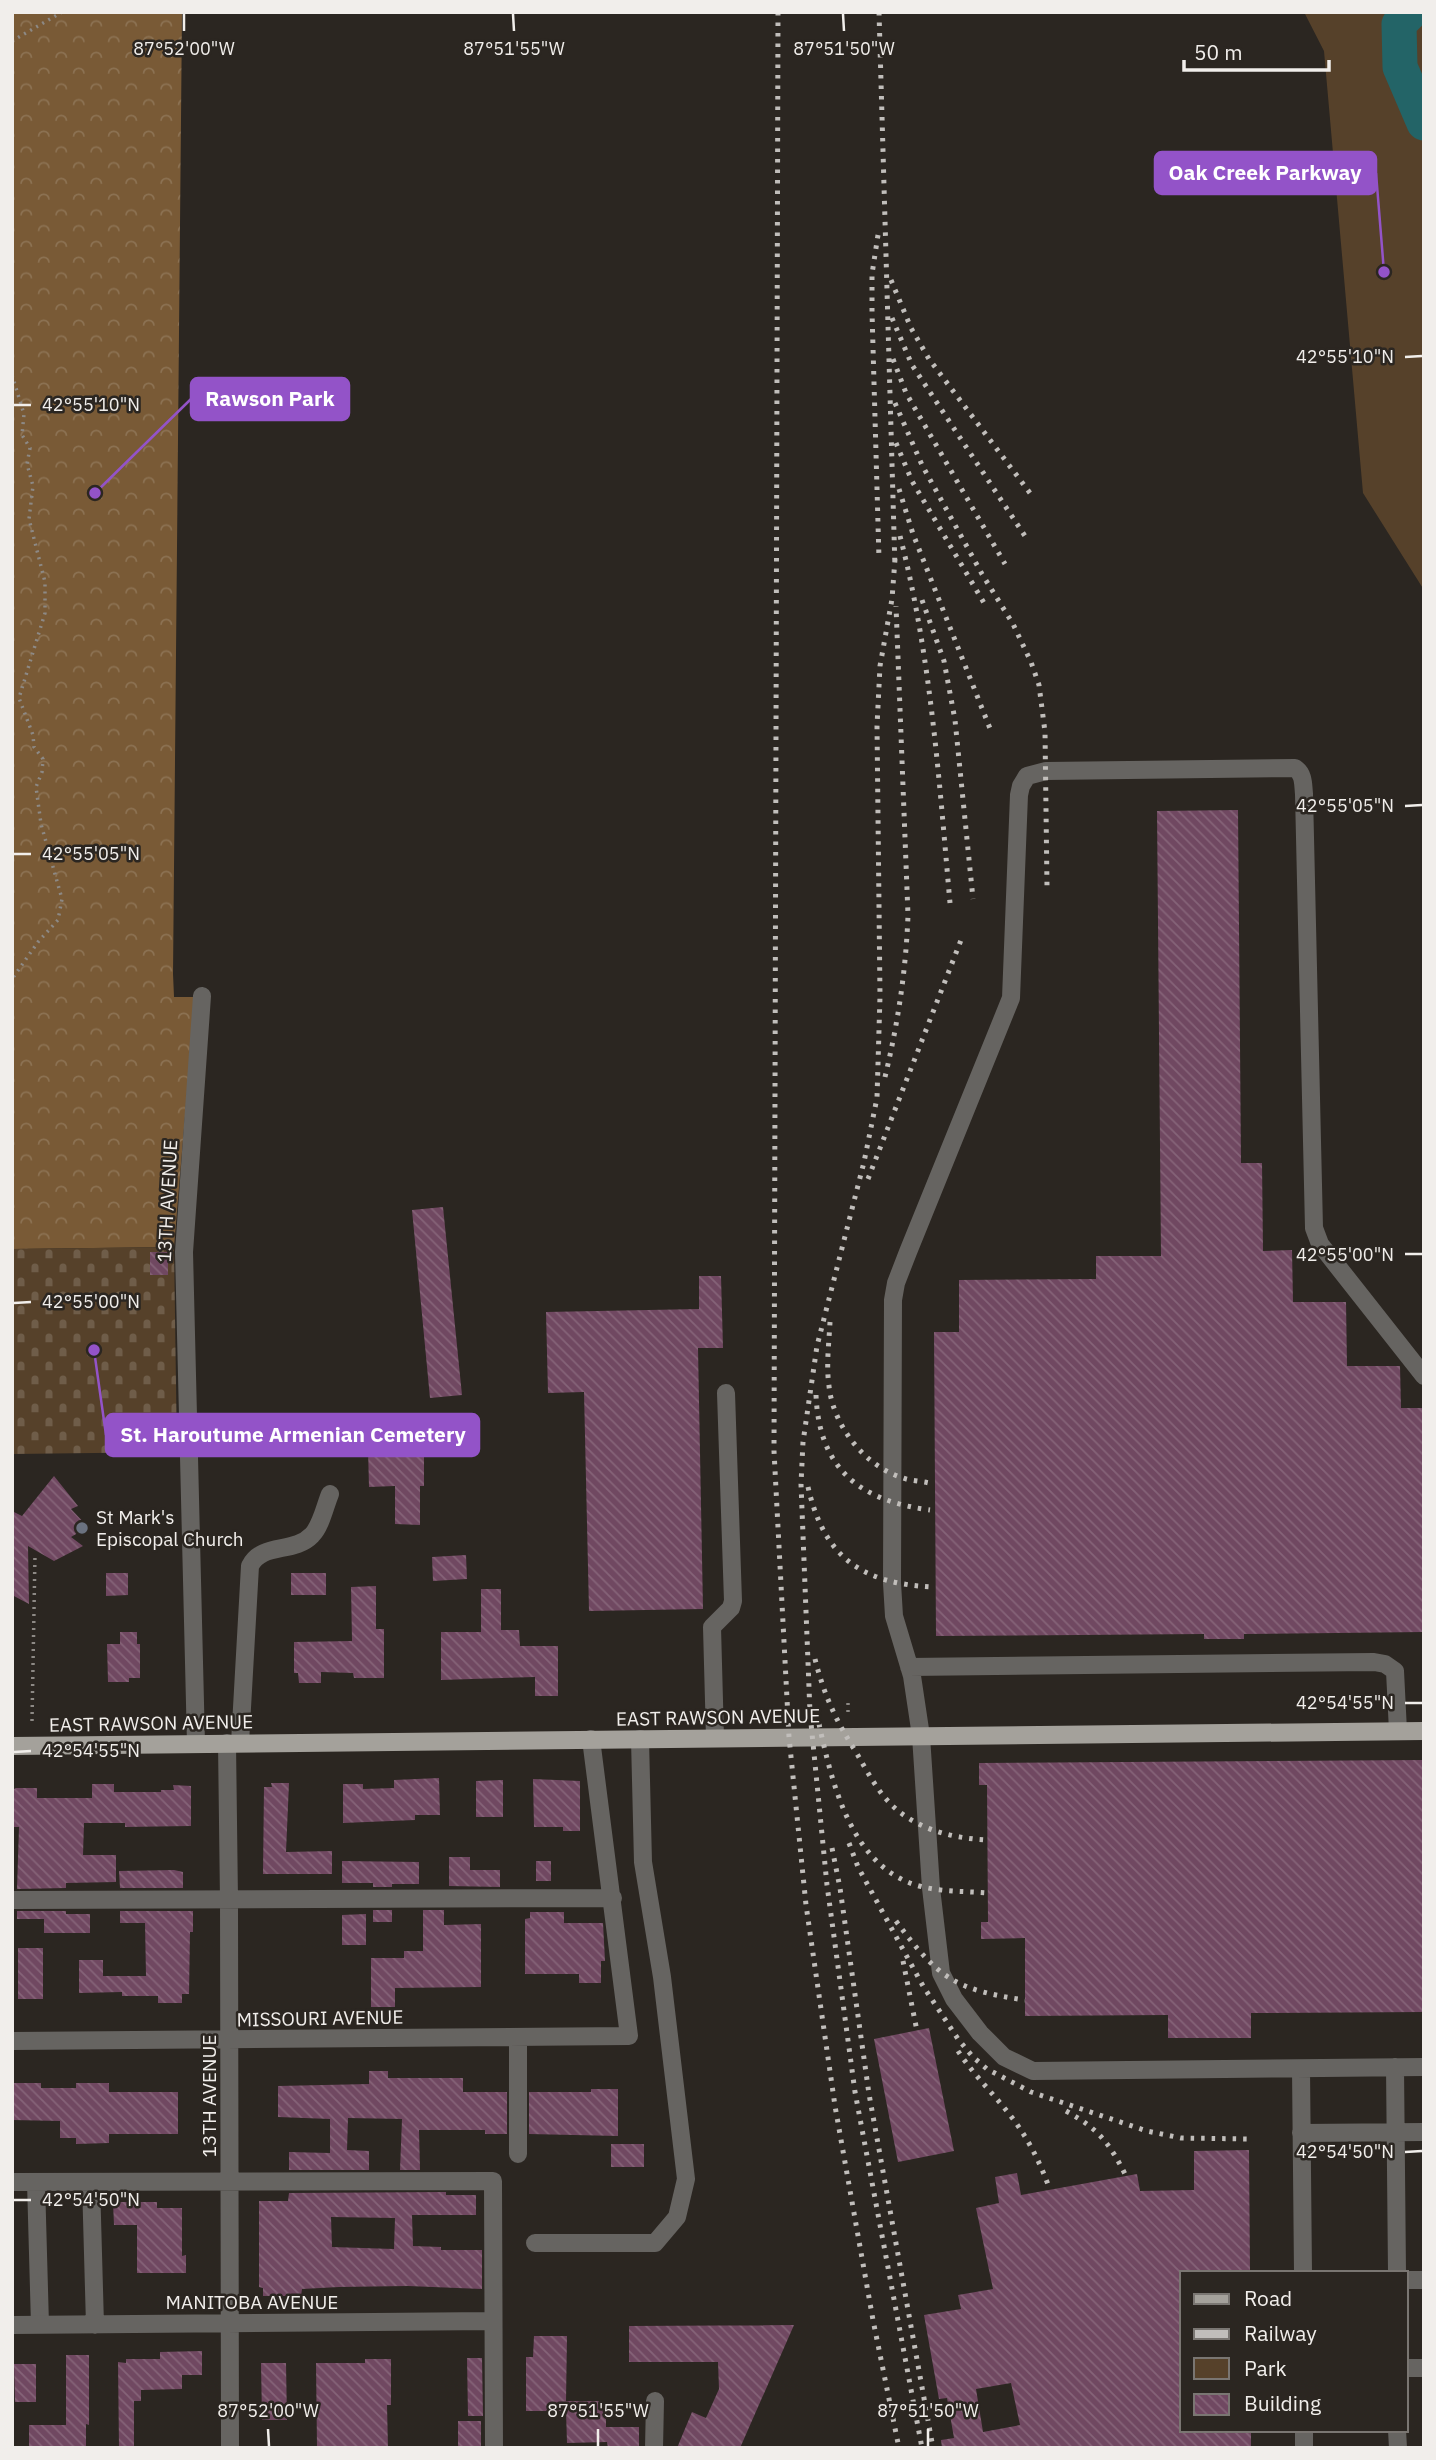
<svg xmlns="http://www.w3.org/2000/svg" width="1436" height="2460" font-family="'IBM Plex Sans',sans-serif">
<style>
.forest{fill:url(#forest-crowns)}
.cemetery{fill:url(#cemetery-stones)}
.park{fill:#56412a}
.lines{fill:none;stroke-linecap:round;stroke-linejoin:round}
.river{stroke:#236467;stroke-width:35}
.building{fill:url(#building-back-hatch);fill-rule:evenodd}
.path{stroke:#8d8985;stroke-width:3.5;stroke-dasharray:2 5;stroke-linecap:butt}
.minor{stroke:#666461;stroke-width:18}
.major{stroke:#a4a19b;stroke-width:18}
.rail{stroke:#c1bebb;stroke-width:5;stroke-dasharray:3.5 7;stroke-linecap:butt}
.ticks{fill:none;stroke:#f1eeeb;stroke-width:2.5}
.worship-dot{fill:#6b7280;stroke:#2b2621;stroke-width:2.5}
.labels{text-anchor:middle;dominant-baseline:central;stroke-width:5;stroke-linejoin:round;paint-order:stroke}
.street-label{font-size:19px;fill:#f1eeeb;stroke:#2b2621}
.poi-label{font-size:19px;fill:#f1eeeb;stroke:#2b2621;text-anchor:start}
.ticks-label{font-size:18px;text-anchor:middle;fill:#f1eeeb;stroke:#2b2621;stroke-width:5;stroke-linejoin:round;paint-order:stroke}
.leader{fill:none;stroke:#9353c8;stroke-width:2.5}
.callout-dot{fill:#9353c8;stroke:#2b2621;stroke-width:2.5}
.callout{fill:#9353c8;stroke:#9353c8;stroke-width:2.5}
.callout-label{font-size:21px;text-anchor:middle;font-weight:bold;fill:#fff}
</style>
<defs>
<pattern id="forest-crowns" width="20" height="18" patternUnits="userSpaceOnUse" patternTransform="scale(1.75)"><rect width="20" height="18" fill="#795a36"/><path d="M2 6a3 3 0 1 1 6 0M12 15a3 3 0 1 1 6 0" fill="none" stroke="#8c7253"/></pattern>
<pattern id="cemetery-stones" width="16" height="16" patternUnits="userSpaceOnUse" patternTransform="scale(1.75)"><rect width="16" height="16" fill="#56412a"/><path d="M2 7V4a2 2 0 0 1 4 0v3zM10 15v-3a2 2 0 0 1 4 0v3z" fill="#6f5d49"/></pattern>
<pattern id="building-back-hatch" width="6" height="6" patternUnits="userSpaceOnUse" patternTransform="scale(1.75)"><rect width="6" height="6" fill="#704861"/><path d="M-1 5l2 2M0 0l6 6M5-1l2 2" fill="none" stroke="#856378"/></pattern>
</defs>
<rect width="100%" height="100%" fill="#2b2621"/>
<!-- forest -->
<path class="forest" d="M12,12H182L173,974L174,997H195L174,1247L12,1249Z"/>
<!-- cemetery -->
<path class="cemetery" d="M174,1247L177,1452L12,1454V1249Z"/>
<!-- park -->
<path class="park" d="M1304,12H1424V590L1363,493L1324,51Z"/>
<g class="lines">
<!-- river -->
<path class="river" d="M1411,12L1399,24L1400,67L1424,123"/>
</g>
<!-- building -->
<path class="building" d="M1238,810L1241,1163H1262L1263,1251L1292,1250L1293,1302H1346L1347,1366H1400L1401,1408H1424V1632L1244,1634V1639H1204V1634L936,1636L934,1332H959V1280L1096,1279V1256H1161L1157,811Z
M443,1207L462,1395L430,1398L412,1210Z
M150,1252H168V1275H150Z
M699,1276H721L723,1348H698L703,1609L589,1611L584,1392L548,1393L546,1312L699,1309Z
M424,1448V1486H420V1525L395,1524V1486L369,1487L368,1449Z
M54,1476L78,1506L71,1509L88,1527L71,1537L83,1546L54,1561L28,1546L29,1604L12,1595V1511L22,1516Z
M466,1555L467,1579L433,1581L432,1557Z
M106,1573H128V1595L106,1596Z
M291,1573H326V1595H291Z
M376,1586V1629H384V1678H354L353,1673L321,1672V1683H299L298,1673H294V1642L352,1641L351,1587Z
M481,1589H501V1630H519L520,1646H558V1696H535V1677L441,1680V1632H481Z
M120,1632H137V1644H140V1678H129V1682H108L107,1644H120Z
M1424,1760V2012L1251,2013V2038H1168V2015L1025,2016V1938L981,1939V1922H988L987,1785H979V1763Z
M439,1778L440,1815H415V1820L343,1823V1784H363V1789L394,1788V1780Z
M533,1779L580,1781V1831H563V1827H534Z
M503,1780V1817H476V1781Z
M271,1783H289L286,1852L332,1851V1874H263L264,1787H272Z
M92,1784H114V1792H161V1790H174L173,1785L191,1786V1826L125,1827V1823H84L83,1855H116V1882L66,1883V1888L17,1889L19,1827H12V1790L16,1788H37V1798H92Z
M449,1857H470V1870H500V1887L449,1886Z
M342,1861L419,1862V1884H392V1887H373V1883H342Z
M536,1861H551V1881H536Z
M174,1870L183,1872V1888H120L119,1871Z
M373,1910H392V1922H373Z
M423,1910H444V1925L481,1924V1987L395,1988V2007H371V1958H404V1951H423Z
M17,1911H66V1914H90V1933H44V1919H17Z
M120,1911H193V1932H190L189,1994H182V2003H158V1996H122V1992L79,1993V1960H103V1976H146L145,1923H120Z
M530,1912H564V1923H603L605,1961H601V1983H579V1974H525V1919L530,1918Z
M366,1914V1945H342V1915Z
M18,1948H43V1999H18Z
M929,2028L954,2151L898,2162L874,2039Z
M369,2071H388V2078H463V2092H507V2134H485V2130H419L420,2170H400L402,2119L348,2118L347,2150L369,2151V2170H289V2152L330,2153V2119L278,2117V2086L369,2084Z
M12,2083H41V2088H76V2083H109V2092H178V2134H109V2143L76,2144V2138H60V2121L12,2120Z
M591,2089H618V2136L529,2134V2092H591Z
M611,2144H644V2167H611Z
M1249,2150L1250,2273H1182V2430H1251V2448H942L941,2440L954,2438L947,2398L939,2399L924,2315L961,2309L958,2295L993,2289L976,2208L999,2203L995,2177L1017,2173L1021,2195L1137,2174L1140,2191L1194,2190V2151ZM1011,2383L1020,2425L983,2432L976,2389Z
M446,2192V2195H476V2215H412L413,2246L441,2247V2250H482V2289L408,2286L339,2287L302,2289L301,2296H263V2288L259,2287V2201H288L289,2193ZM331,2217L395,2218L394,2249L332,2247Z
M113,2202H157V2208H182V2256L186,2255V2273H137V2225H114Z
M794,2325L740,2448H677L692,2412L706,2418L719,2389L718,2362H629V2326Z
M534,2336H567L566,2401H601V2409H606V2427H639V2448H608L607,2442L567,2443L566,2411H526V2357H533Z
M202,2351V2375H182V2389L141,2390V2401H134V2448H119L118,2362L126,2363V2359H160V2352Z
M66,2355H89V2425L86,2424V2448H29V2425H66Z
M467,2358H482L483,2416H468Z
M365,2359H391V2405H387L388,2448H317L316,2363H365Z
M261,2363H286L287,2420H262Z
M14,2364H36V2402H15Z
M458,2421H481V2448H458Z"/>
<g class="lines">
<!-- path -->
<path class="path" d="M12,41L62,12
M12,52V63
M12,375L24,414L22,435L30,448L27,464L33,486L29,519L45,582V613L19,698L33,735L34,747L43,759L42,772L36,787L41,824L62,899L58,920L38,942L12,979
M848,1712V1701
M32,1721L35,1555"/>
<!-- minor -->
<path class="minor" d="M1424,1376L1320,1244L1314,1228L1304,794C1303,784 1304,774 1295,768L1046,771L1027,776L1021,786L1019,795L1011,998L908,1252L896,1283L893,1300L892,1583L894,1616L912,1676L921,1736L931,1888L941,1973L954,1999L980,2033L1004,2057L1033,2071L1424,2067
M909,1667L1374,1662L1385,1664L1395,1671L1398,1731
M715,1738L712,1627L731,1608L733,1601L726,1393
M227,1743L229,1900L230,2448
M240,1743L250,1566C262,1542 294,1554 312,1535C321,1526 325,1506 330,1494
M196,1744L184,1252L202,996
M12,1900L613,1898
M518,2037V2154
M12,2041L629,2036L591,1739
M1395,2067L1397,2273
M1301,2069L1303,2273
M1301,2133L1424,2132
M12,2182L493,2181L494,2448
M36,2182L40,2325
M91,2182L95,2325
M535,2243H655L677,2217L686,2179L662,1977L643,1862L640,1739
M1406,2280H1424
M12,2325L492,2321
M1406,2368H1424
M1304,2430V2448
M1397,2430L1398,2448
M654,2448L655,2401"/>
<!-- major -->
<path class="major" d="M12,1746L1424,1731"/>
<!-- rail -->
<path class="rail" d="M778,12L774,1451L789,1737L806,1905L835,2106L873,2320L899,2448
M879,12L895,568
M878,235L872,274V312L879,559
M891,280L911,328L929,359L1030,493
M892,318L912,365L1025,536
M893,359L906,393L1005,564
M895,403L922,465L982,574L1013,624L1031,662L1039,685L1045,732L1047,886
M896,443L912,481L987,608
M899,489L913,534L991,731
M900,536C931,656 939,780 950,903
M895,559L892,599L880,666L877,726L880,996L877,1098L864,1162L817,1346L803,1442L801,1484L810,1713L827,1885L855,2092L922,2448
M922,600L944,661L955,720L973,899
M885,1077C898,1023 906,970 908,915L896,606
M868,1179L963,935
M830,1322C829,1343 826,1365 829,1386C833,1425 864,1466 903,1478C911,1481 921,1481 929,1483
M816,1395C819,1469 860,1501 930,1510
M808,1487C824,1557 861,1583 931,1587
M815,1659C824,1695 836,1721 856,1752C864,1766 872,1781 882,1794C907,1827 948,1838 987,1840
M819,1724C832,1783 851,1867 919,1886C941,1892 965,1891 988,1893
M849,1843L858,1867L923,1986L958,2039L973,2057L987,2069L1031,2092L1147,2131L1181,2138L1247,2139
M832,1848L840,1888L869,2094L933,2448
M896,1921C938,1978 955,1990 1025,2000
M903,1961L917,2031
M958,2051C975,2077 998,2098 1016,2123C1031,2144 1041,2165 1050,2190
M1066,2111C1099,2129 1110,2144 1126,2176"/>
</g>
<!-- ticks -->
<path class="ticks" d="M184,14V31M513,14L514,31M843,14L844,31M1405,357L1422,356M14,405H31M1405,806L1422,805M14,854H31M1405,1254H1422M14,1303L31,1302M1405,1703H1422M14,1752L31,1751M1405,2152L1422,2151M14,2200H31M268,2429L269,2446M598,2429V2446M928,2429V2446"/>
<!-- markers -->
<circle class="worship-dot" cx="82" cy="1528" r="7"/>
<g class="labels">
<!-- street labels -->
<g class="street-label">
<text transform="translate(167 1201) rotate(-87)">13TH AVENUE</text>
<text transform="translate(718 1717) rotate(-1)">EAST RAWSON AVENUE</text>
<text transform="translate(151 1723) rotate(-1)">EAST RAWSON AVENUE</text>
<text transform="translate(320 2018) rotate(-1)">MISSOURI AVENUE</text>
<text transform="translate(209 2096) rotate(-90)">13TH AVENUE</text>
<text x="252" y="2302">MANITOBA AVENUE</text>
</g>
<!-- poi labels -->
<g class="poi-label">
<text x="96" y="1517">St Mark's<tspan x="96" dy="22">Episcopal Church</tspan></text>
</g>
</g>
<g class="ticks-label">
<text x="184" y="55">87°52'00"W</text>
<text x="514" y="55">87°51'55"W</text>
<text x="844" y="55">87°51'50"W</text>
<text x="1345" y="363">42°55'10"N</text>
<text x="91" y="411">42°55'10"N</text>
<text x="1345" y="812">42°55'05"N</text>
<text x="91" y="860">42°55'05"N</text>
<text x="1345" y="1261">42°55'00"N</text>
<text x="91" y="1308">42°55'00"N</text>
<text x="1345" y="1709">42°54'55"N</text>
<text x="91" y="1757">42°54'55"N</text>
<text x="1345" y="2158">42°54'50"N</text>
<text x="91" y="2206">42°54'50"N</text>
<text x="268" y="2417">87°52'00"W</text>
<text x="598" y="2417">87°51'55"W</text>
<text x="928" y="2417">87°51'50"W</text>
</g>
<!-- callouts -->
<path class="leader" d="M1384 272L1376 173M95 493L191 399M94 1350L106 1435"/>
<g class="callout-dot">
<circle cx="1384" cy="272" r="7"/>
<circle cx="95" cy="493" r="7"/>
<circle cx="94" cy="1350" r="7"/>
</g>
<g class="callout">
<rect x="1155" y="152" width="221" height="42" rx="7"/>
<rect x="191" y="378" width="158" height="42" rx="7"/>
<rect x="106" y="1414" width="373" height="42" rx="7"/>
</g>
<g class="callout-label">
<text x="1265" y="180">Oak Creek Parkway</text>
<text x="270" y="406">Rawson Park</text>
<text x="293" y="1442">St. Haroutume Armenian Cemetery</text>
</g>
<!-- border -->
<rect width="1436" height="2460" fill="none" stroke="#f1eeeb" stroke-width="28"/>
<!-- legend -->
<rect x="1180" y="2271" width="228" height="161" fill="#2b2621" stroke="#7a7672" stroke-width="2"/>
<rect x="1194" y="2294" width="35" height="10" fill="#a4a19b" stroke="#7a7672" stroke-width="2"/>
<text x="1244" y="2306" font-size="21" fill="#f1eeeb">Road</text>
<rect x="1194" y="2329" width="35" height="10" fill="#c1bebb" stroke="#7a7672" stroke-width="2"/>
<text x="1244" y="2341" font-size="21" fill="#f1eeeb">Railway</text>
<rect x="1194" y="2358" width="35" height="21" fill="#56412a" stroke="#7a7672" stroke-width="2"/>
<text x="1244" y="2376" font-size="21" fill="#f1eeeb">Park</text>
<rect x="1194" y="2394" width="35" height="21" fill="url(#building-back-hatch)" stroke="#7a7672" stroke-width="2"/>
<text x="1244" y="2411" font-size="21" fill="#f1eeeb">Building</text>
<!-- scale -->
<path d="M1184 60v10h145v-10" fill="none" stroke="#f1eeeb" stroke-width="3.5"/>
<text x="1194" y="60" font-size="21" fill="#f1eeeb" stroke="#2b2621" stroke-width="5" paint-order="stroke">50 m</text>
</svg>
